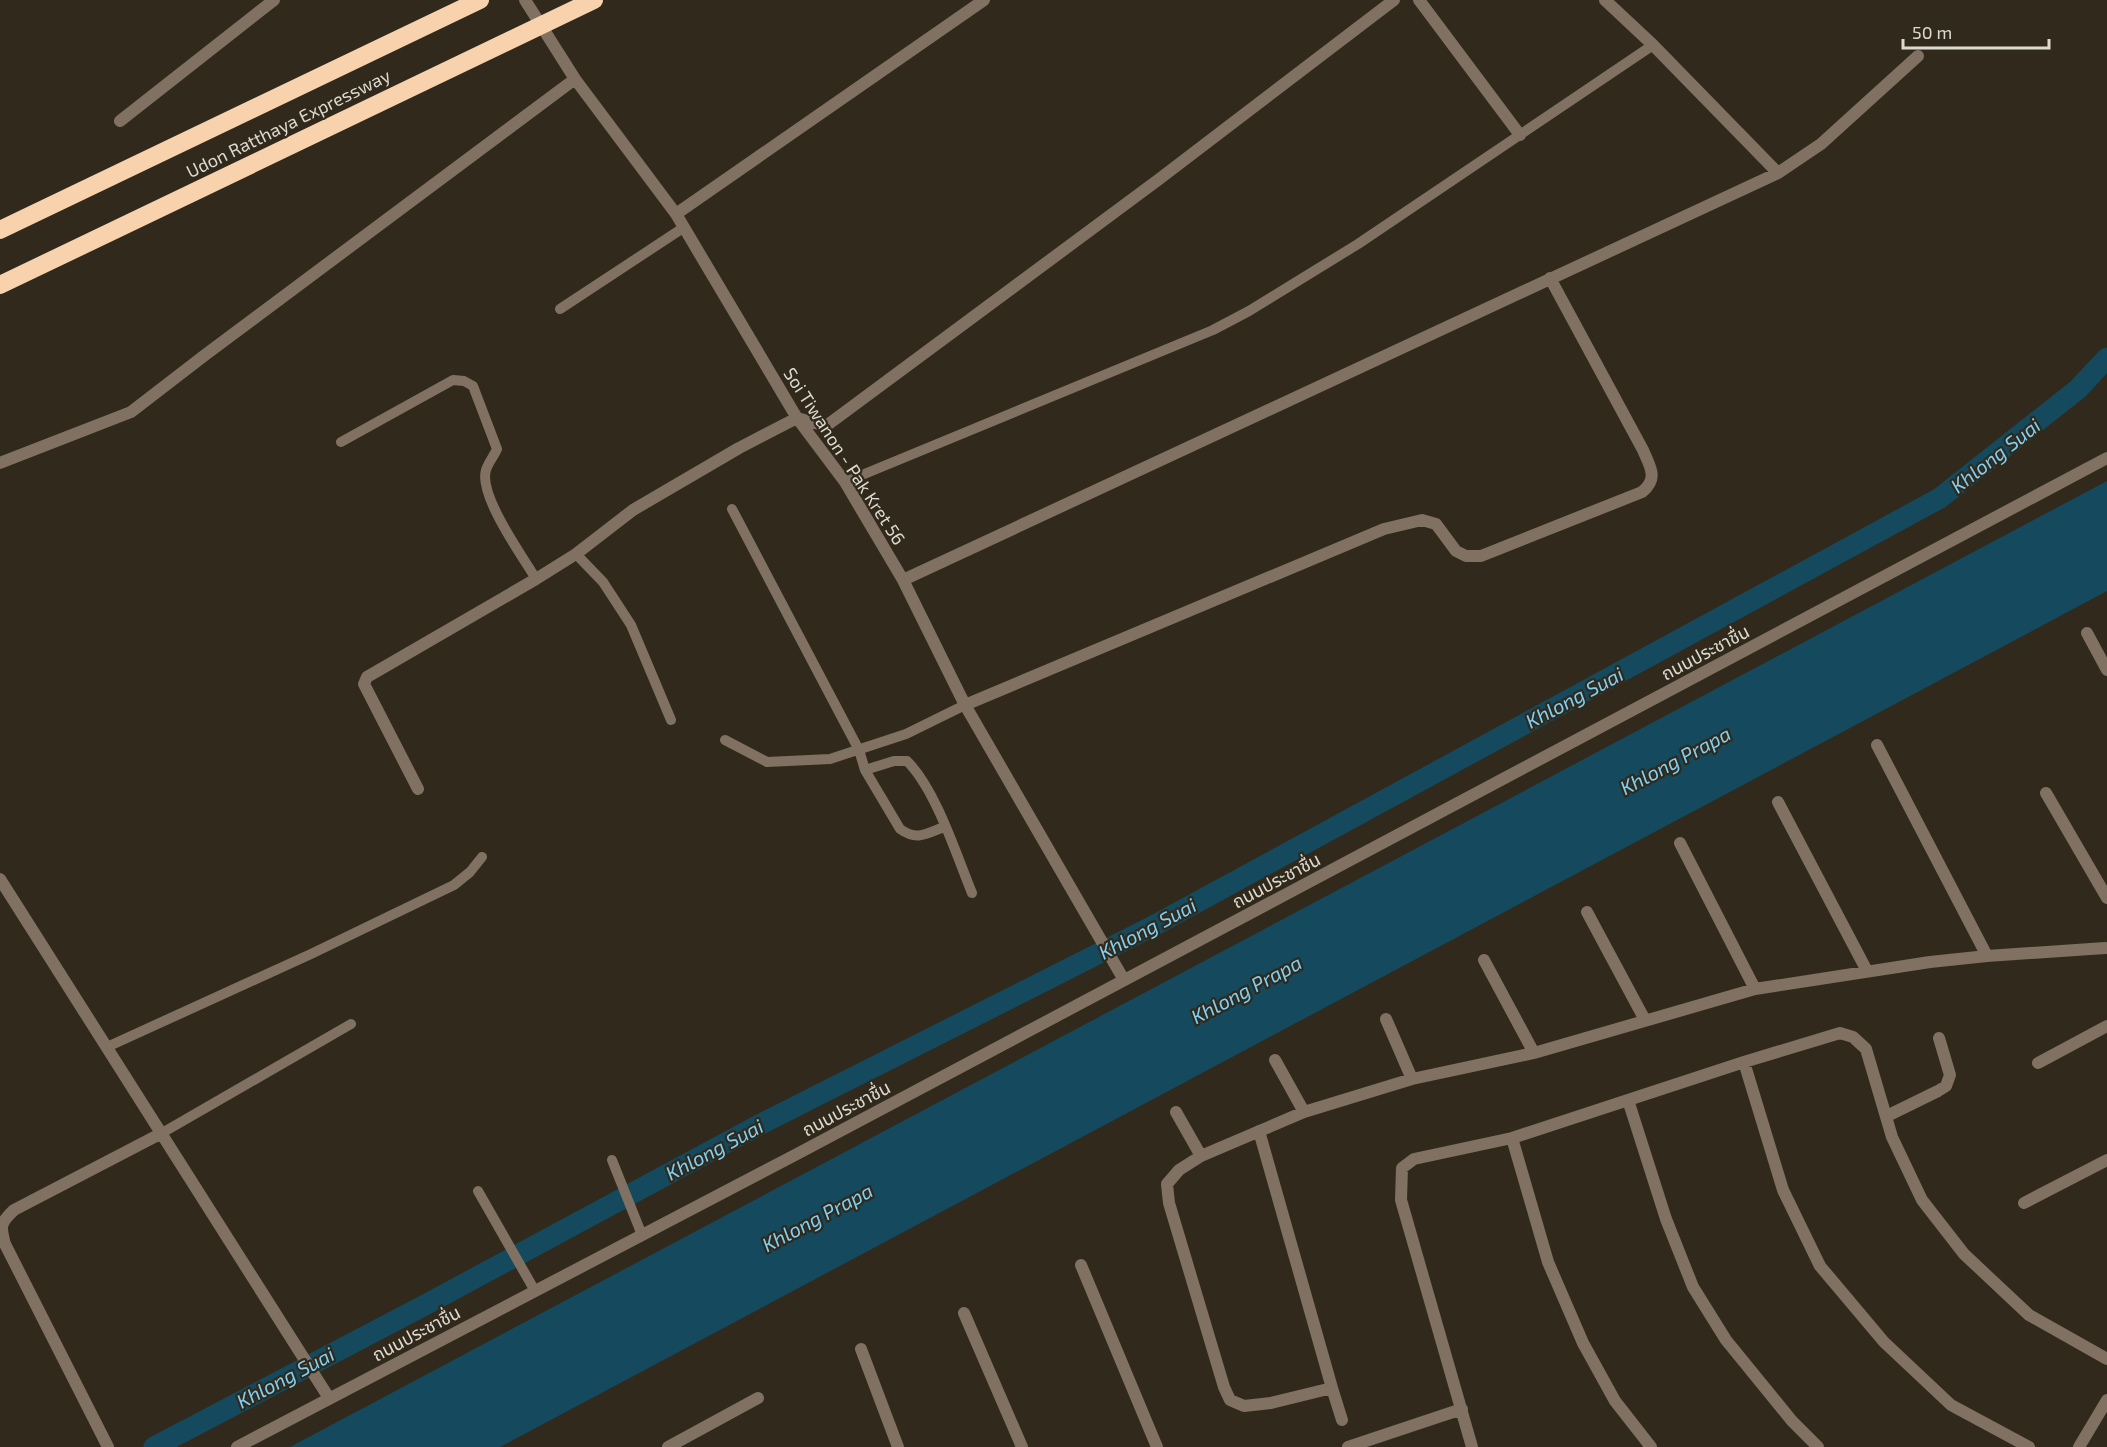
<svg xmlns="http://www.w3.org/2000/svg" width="2107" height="1447" font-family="'Exo 2','Noto Sans Thai',sans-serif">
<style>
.water{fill:#14495e}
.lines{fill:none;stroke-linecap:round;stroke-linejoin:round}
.canal{stroke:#14495e;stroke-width:21}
.service{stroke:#807162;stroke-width:10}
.minor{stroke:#807162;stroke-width:12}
.motorway{stroke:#f7d2ad;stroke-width:18}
.motorway-bridge{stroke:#f7d2ad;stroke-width:18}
.labels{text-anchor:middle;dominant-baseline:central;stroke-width:4.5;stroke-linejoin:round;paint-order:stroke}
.street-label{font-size:18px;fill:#dfdad1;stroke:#312a1c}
.water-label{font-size:20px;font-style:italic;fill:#7fd0f5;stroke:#312a1c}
</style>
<rect width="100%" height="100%" fill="#312a1c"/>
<!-- water -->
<path class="water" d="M2107,481V591L500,1447H290Z"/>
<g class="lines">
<!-- canal -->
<path class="canal" d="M154,1447L425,1305L759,1125L1155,925L1940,498L2078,389L2107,358"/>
<!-- service -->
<path class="service" d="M560,309L683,228
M341,442L453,380L464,381L473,386L497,449C494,456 488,463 486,470C478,495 523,557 536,579
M845,482L1213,330L1249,311L1358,244L1653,45
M732,509L859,750L865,770L900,829C917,841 926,834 944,827
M576,554L603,582L631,625L671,720
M725,740L767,762L830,759L906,734L965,705
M865,770L894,761H907C936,790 956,854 972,893
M107,1047L311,954L454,885L470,872L482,857
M162,1133L351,1024
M612,1160L642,1235
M478,1191L535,1291"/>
<!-- minor -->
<path class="minor" d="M525,0L575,79L676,214L797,418L845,482L903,580L965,705L1124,980
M1419,0L1520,135
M1605,0L1653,45L1778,173
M120,121L274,0
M676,214L984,0
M0,463L131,412L205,355L575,79
M903,580L1778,173L1821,144L1918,56
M2087,633L2107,670
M965,705L1384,529L1422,520L1436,524L1456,551L1466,556H1481L1642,492C1659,478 1650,467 1643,450L1550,278
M1877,745L1987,956
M418,789L364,684L367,677L536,579L576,554L633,510L739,448L797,418L826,426L1158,180L1394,0
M2046,793L2107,898
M1778,802L1867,971
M1680,843L1755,989
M0,879L329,1398
M1587,912L1645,1020
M1484,960L1534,1053
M1386,1019L1412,1079
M1275,1060L1304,1112
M1744,1062L1783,1190L1820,1266L1884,1342L1951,1405L2029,1447
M2038,1063L2107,1026
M1628,1100L1666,1219L1693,1287L1726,1340L1792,1421L1818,1447
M1176,1112L1201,1156
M1887,1116L1938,1091L1946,1086L1950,1075L1939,1038
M1259,1131L1332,1388L1342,1420
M1512,1138L1548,1262L1583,1343L1615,1401L1651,1447
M2024,1203L2107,1160
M1081,1265L1157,1447
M964,1313L1022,1447
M861,1349L898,1447
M1332,1388L1271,1403L1244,1406L1230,1400L1224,1387L1169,1203L1167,1184L1179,1170L1201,1156L1304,1112L1412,1079L1534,1053L1755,989L1930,962L1987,956L2105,948
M108,1447L5,1244C0,1226 0,1223 14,1210L162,1133
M237,1447L797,1154L2107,458
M668,1447L758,1398
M1348,1447L1462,1409
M1472,1447L1401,1200L1402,1168L1414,1159L1512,1138L1744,1062L1840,1033L1853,1037L1866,1049L1892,1137L1922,1200L1964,1254L2029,1315L2107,1359
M2079,1447L2107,1400"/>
<!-- motorway -->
<path class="motorway" d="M0,230L480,0"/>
<!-- motorway-bridge -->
<path class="motorway-bridge" d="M0,285L594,0"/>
</g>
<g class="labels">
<!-- street labels -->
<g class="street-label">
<text transform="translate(288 123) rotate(-26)">Udon Ratthaya Expressway</text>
<text transform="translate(845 456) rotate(57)">Soi Tiwanon - Pak Kret 56</text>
<text transform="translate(1705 652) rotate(-28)">ถนนประชาชื่น</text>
<text transform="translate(1276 880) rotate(-28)">ถนนประชาชื่น</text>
<text transform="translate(846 1108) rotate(-28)">ถนนประชาชื่น</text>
<text transform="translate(416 1333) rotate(-28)">ถนนประชาชื่น</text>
</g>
<!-- water labels -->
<g class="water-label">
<text transform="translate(1995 455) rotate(-38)">Khlong Suai</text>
<text transform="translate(1574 697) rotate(-28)">Khlong Suai</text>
<text transform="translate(1675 760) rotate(-28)">Khlong Prapa</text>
<text transform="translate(1147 928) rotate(-28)">Khlong Suai</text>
<text transform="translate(1246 989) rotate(-28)">Khlong Prapa</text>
<text transform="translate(714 1149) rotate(-28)">Khlong Suai</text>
<text transform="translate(817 1217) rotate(-28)">Khlong Prapa</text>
<text transform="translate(285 1377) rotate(-28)">Khlong Suai</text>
</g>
</g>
<!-- scale -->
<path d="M1903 39v9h146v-9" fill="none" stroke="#dfdad1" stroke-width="3"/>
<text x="1912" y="39" font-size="18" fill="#dfdad1" stroke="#312a1c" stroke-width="4.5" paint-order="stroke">50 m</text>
</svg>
